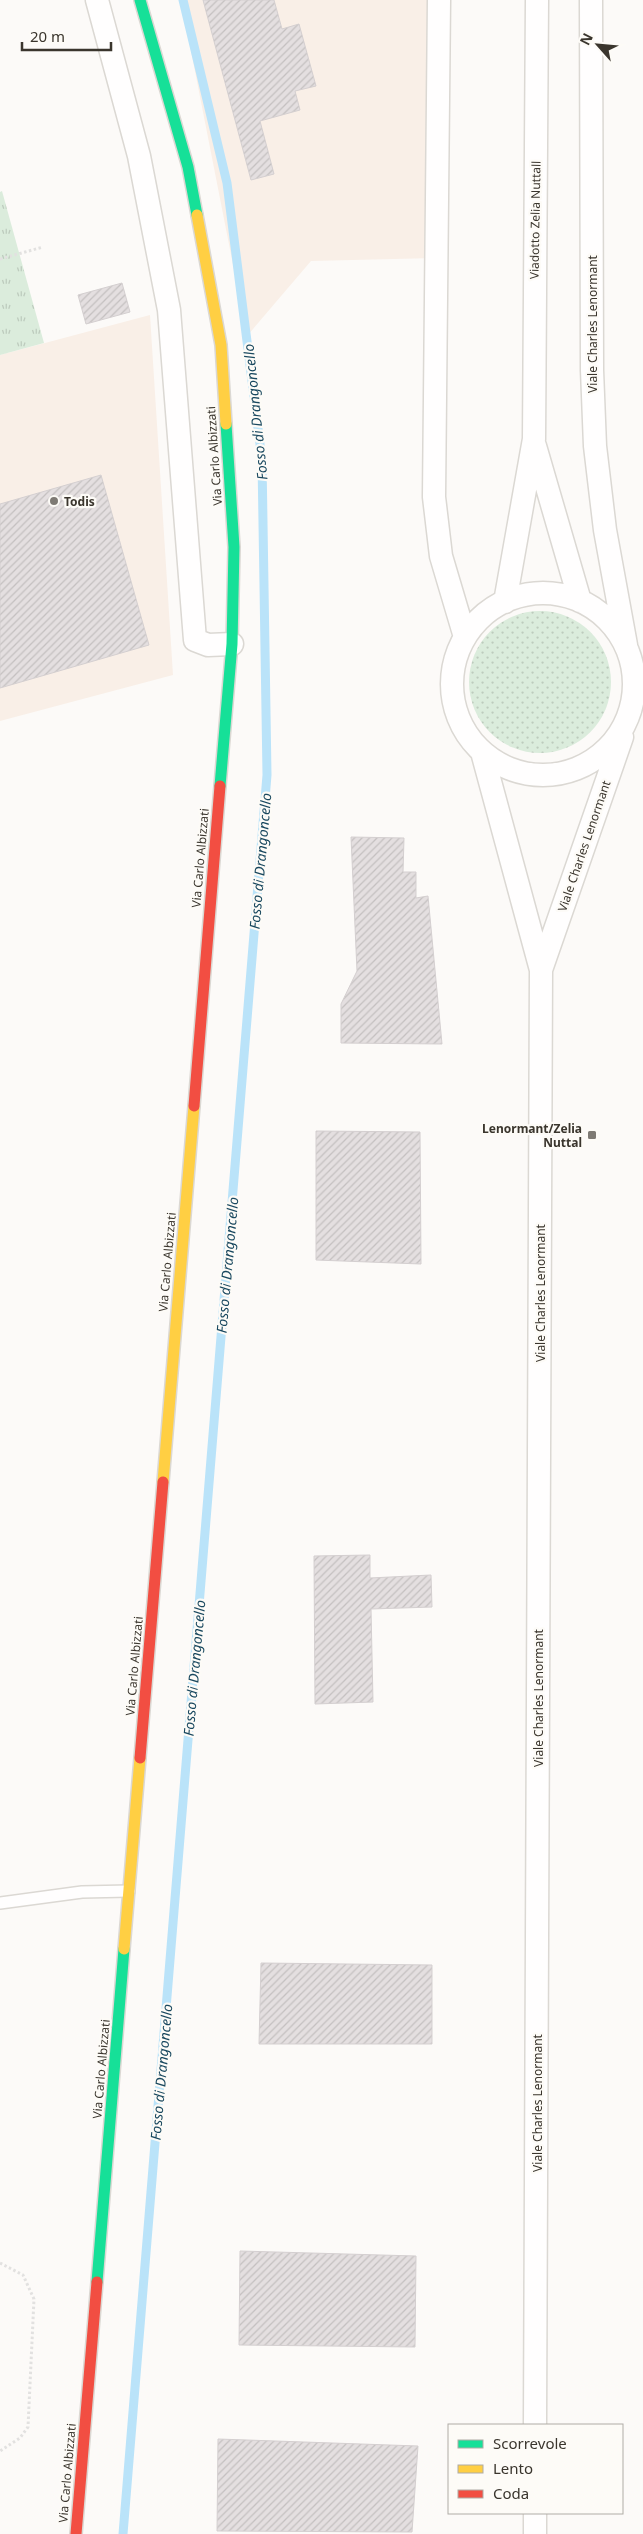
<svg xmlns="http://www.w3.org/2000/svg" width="643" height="2534" font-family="'Noto Sans',sans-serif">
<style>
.commercial{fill:#f9efe7}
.grass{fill:url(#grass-dots)}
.park{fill:url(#park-tufts)}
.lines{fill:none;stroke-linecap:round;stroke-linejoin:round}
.stream{stroke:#bae3f9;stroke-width:9}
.building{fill:url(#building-hatch);stroke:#d4cfd0}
.lane-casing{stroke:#dbd8d3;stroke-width:14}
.street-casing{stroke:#dbd8d3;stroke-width:25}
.fast-casing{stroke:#dbd8d3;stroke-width:14}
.slow-casing{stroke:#dbd8d3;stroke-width:14}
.jam-casing{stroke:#dbd8d3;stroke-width:14}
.path{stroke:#e2e1e0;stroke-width:3;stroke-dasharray:2.5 2.5;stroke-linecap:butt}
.lane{stroke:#fffefe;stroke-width:11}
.street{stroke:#fffefe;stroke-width:22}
.fast{stroke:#16e098;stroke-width:11}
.slow{stroke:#ffcf43;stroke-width:11}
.jam{stroke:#f24e42;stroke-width:11}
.poi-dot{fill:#7e7a74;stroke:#fdfbf7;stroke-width:2}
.labels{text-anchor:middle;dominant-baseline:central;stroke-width:4.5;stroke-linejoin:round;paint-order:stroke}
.street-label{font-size:12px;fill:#3a352d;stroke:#fdfbf7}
.poi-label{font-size:12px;font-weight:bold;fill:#3a352d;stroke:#fdfbf7;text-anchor:start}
.water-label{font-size:14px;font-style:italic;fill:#19485f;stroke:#fdfbf7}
</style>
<defs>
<pattern id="grass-dots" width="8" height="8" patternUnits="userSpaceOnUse" patternTransform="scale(1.25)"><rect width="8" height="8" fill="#dbecdc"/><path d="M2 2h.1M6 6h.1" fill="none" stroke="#bdcbbd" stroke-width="1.8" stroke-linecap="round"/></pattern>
<pattern id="park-tufts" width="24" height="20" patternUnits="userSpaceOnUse" patternTransform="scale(1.25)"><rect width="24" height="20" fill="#dbecdc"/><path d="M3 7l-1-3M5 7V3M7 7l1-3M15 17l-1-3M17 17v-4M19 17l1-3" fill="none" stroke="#bdcbbd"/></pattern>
<pattern id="building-hatch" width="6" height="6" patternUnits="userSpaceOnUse" patternTransform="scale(1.25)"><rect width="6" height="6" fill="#e4dfe0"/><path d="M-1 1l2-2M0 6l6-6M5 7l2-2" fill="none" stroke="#c4c0c0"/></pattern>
</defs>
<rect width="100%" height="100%" fill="#fcfaf8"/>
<!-- commercial -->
<path class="commercial" d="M181,0H439L436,258L311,261L247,336Z
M150,315L173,675L0,721V355Z"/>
<!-- grass -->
<path class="grass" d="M469 682a71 71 0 1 1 142 0a71 71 0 1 1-142 0Z"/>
<!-- park -->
<path class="park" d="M2,191L44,343L0,355V192Z"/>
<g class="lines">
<!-- stream -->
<path class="stream" d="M123,2534L267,775L262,460L227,183L183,0"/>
</g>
<!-- building -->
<path class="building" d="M203,0H274L282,29L299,24L316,86L295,91L300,110L260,121L274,174L251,180Z
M122,283L130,312L86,324L78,295Z
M101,475L149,645L0,688V504Z
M351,837L404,838L403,872H416V898L428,896L442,1044L341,1043V1004L357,971Z
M316,1131L420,1132L421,1264L316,1260Z
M370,1555V1578L431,1575L432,1607L371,1609L373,1702L315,1704L314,1556Z
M261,1963L432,1965V2044H259Z
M240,2251L416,2256L415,2347L239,2345Z
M218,2439L418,2446L412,2532L217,2531Z"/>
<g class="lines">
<defs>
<path id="lane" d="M0,1903L82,1892L129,1891"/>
<path id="street" d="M97,0L139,156L169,310L195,640L208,645L232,644
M439,0L434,497L441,556L465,637
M591,0L592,370L595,446L605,530L626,645
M535,446L580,601
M452 684a91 91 0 1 1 182 0a91 91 0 1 1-182 0Z
M505,602L534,439L537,0
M482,752L541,970L535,2425
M541,970L622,737
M535,2534V2513"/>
<path id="fast" d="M140,0L188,167L197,215
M220,786L232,644L234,547L226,424
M97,2282L124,1949"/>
<path id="slow" d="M197,215L221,345L226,424
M163,1482L194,1106
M124,1949L140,1758"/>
<path id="jam" d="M194,1106L220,786
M140,1758L163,1482
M76,2534L97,2282"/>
</defs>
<!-- lane casing -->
<use href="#lane" class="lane-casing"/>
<!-- street casing -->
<use href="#street" class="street-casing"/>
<!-- fast casing -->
<use href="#fast" class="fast-casing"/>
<!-- slow casing -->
<use href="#slow" class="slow-casing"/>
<!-- jam casing -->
<use href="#jam" class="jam-casing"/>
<!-- path -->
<path class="path" d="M0,259L43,247
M0,2263L23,2275L34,2299L28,2427L20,2438L0,2451"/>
<!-- lane -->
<use href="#lane" class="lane"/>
<!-- street -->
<use href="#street" class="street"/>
<!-- fast -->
<use href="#fast" class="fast"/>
<!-- slow -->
<use href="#slow" class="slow"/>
<!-- jam -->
<use href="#jam" class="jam"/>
</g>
<!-- markers -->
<g class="poi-dot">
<circle cx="54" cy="501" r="5"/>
<rect x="587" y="1130" width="10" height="10" rx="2.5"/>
</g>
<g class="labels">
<!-- street labels -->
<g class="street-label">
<text transform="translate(535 220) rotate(-89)">Viadotto Zelia Nuttall</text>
<text transform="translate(592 324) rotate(-90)">Viale Charles Lenormant</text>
<text transform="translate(214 456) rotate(-94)">Via Carlo Albizzati</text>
<text transform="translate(584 846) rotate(-71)">Viale Charles Lenormant</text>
<text transform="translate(200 858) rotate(-85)">Via Carlo Albizzati</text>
<text transform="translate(167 1262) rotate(-85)">Via Carlo Albizzati</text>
<text transform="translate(540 1293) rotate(-90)">Viale Charles Lenormant</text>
<text transform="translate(134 1666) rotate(-85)">Via Carlo Albizzati</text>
<text transform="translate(538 1698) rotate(-90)">Viale Charles Lenormant</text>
<text transform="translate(101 2069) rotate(-85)">Via Carlo Albizzati</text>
<text transform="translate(537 2103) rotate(-90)">Viale Charles Lenormant</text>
<text transform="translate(67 2473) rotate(-85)">Via Carlo Albizzati</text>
</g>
<!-- poi labels -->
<g class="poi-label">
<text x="64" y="501">Todis</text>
<text x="582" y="1128" text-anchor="end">Lenormant/Zelia<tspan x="582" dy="14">Nuttal</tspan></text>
</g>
<!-- water labels -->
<g class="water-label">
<text transform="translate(255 412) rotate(-96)">Fosso di Drangoncello</text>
<text transform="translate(260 861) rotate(-85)">Fosso di Drangoncello</text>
<text transform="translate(227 1265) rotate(-85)">Fosso di Drangoncello</text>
<text transform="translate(194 1668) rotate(-85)">Fosso di Drangoncello</text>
<text transform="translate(161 2072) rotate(-85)">Fosso di Drangoncello</text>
</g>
</g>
<!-- legend -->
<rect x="448" y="2424" width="175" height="90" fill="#fdfbf7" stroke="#afaca6"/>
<rect x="458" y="2440" width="25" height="8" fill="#16e098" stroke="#afaca6"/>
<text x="493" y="2449" font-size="15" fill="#3a352d">Scorrevole</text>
<rect x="458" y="2465" width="25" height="8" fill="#ffcf43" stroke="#afaca6"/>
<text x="493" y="2474" font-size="15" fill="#3a352d">Lento</text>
<rect x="458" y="2490" width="25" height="8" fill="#f24e42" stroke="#afaca6"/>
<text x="493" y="2499" font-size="15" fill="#3a352d">Coda</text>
<!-- north arrow -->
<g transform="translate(598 45) rotate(297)" stroke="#fdfbf7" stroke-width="4" paint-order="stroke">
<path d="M0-4L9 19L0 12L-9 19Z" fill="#3a352d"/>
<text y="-8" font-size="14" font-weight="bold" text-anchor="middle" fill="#3a352d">N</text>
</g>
<!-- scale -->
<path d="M22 42v8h89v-8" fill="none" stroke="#3a352d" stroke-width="2.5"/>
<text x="30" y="42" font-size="15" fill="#3a352d" stroke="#fdfbf7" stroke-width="4" paint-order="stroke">20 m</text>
</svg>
